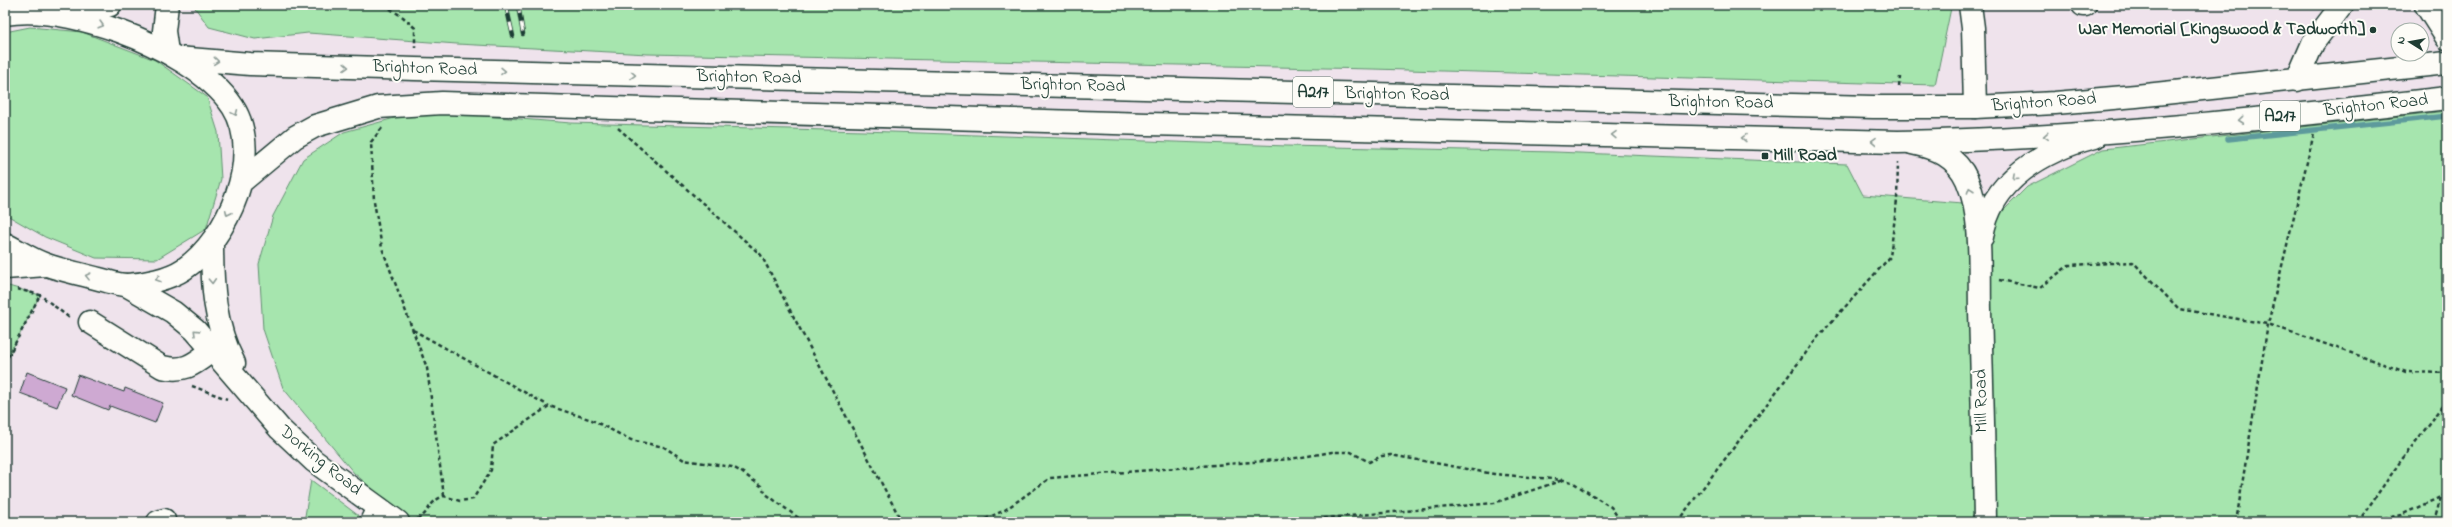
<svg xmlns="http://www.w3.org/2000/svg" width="2452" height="527" font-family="'Indie Flower',sans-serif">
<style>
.green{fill:#a6e5ae;stroke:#629171}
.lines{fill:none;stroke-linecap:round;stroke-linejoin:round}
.stream{stroke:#5d9a9c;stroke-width:5.5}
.building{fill:#cea9d2;stroke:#1f3d34}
.minor-casing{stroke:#1f3d34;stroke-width:25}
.major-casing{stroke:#1f3d34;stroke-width:25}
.highway-casing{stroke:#1f3d34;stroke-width:25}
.path{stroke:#1f3d34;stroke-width:2.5;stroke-dasharray:4 3;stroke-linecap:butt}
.minor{stroke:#fdfcf7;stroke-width:22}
.major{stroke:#fdfcf7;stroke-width:22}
.highway{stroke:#fdfcf7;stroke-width:22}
.rail-casing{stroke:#1f3d34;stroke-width:4.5}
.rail{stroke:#fdfcf7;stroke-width:3;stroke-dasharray:9;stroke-linecap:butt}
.oneway{stroke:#8e9c96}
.poi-dot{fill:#1f3d34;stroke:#fdfcf7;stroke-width:1.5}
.labels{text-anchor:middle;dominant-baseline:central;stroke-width:4;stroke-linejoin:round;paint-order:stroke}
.shield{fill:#fdfcf7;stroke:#62766e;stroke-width:1}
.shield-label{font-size:17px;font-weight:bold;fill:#1f3d34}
.poi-label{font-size:18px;font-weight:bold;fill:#1f3d34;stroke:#fdfcf7;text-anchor:end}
.street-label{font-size:18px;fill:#1f3d34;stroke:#fdfcf7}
</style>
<rect width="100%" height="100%" fill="#efe3ec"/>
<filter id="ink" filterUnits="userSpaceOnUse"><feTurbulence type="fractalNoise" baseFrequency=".025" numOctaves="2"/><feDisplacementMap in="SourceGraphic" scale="8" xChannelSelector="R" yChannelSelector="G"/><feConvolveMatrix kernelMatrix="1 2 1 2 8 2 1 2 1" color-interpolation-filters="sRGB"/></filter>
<g filter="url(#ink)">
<!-- green -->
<path class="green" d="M193,5H1907L1951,8L1935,85L1372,69L648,54L457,44L308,33L255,39L209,27Z
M30,27L82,32L155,60L207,97L218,132L221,179L206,229L157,259L96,258L45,237L5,214V32Z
M420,111L571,123L863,131L1287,146L1555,152L1847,164L1863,195L1963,203L1979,266L1985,522H411L354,473L283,388L263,329L259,264L273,216L303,159L344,132Z
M2447,111V522H1986L1983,231L2027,187L2103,149Z
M5,285L40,295L5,363Z
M311,480L367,522H304Z"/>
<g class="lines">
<!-- stream -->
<path class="stream" d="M2228,139L2447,116"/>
</g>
<!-- building -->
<path class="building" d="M27,372L65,387L57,407L20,393Z
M78,375L124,392L125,388L163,403L155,423L110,406L108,410L71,395Z"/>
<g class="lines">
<defs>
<path id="minor" d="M1970,5L1973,28L1975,107
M2083,5H2085
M2426,5L2447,38
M2297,80L2313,43L2342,5
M90,322L162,367C186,373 195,363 214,349
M158,522L164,520
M371,522L378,508"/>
<path id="major" d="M167,5L164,31L167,52
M55,12L110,5
M1912,143C1936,148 1957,157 1967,180C1983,216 1979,271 1980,310C1982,380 1984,451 1985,522
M1982,237C1990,180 2044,150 2095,137
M212,242C212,284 214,325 234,363
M5,268L46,265
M126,285L173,312L195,330L280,429L314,461L398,522"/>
<path id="highway" d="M5,14C41,8 85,19 119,31C158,45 210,72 233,107C264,156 228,239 184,269C169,279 145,284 127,285C118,285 108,281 99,279C82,274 64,271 47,265C33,261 19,251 5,244
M177,58L250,64L415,69L1873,107H1975L2055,103L2136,96L2447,63
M241,182L295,137L315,126L378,107L442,103L1148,124L1898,142C2082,139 2265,119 2447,98"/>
</defs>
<!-- minor casing -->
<use href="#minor" class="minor-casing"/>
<!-- major casing -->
<use href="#major" class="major-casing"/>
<!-- highway casing -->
<use href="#highway" class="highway-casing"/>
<!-- path -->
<path class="path" d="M384,5L403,17L415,28V48
M1899,87L1900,77
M382,128L371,142L374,201L382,248L427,368L444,496
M618,128L761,255L902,522
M1999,280L2040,288L2069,265L2133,262L2179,309L2268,324L2406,372L2447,373
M17,289L40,295L71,319
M413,330L549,406
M5,363L40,295
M192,386L227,399
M417,519C430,514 427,502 444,496L460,501L473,499L491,470L493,445L549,406L592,420L631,440L664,447L684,460L732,467L740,471L761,486L766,494L804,522
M983,521L1005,522
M979,522L1005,510L1050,478L1290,459L1332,452H1351L1369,462L1382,456L1391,455L1494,474L1564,480L1572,482L1611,507L1621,522
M1282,522L1494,503L1563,480
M1677,522L1818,337L1890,257L1897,200L1898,162
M2236,522L2268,324L2314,133
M2358,522L2400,462L2447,401
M2363,522L2401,515L2447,494
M2434,522L2441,497"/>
<!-- minor -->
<use href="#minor" class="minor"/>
<!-- major -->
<use href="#major" class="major"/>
<!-- highway -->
<use href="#highway" class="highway"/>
<defs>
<path id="rail" d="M506,5L513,36
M518,5L523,34"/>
</defs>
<!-- rail casing -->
<use href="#rail" class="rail-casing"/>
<!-- rail -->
<use href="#rail" class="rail"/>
</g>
<!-- one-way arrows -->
<defs><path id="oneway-chevron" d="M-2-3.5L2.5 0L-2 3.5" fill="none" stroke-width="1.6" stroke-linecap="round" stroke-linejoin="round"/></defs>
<g class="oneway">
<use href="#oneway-chevron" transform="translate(101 25) rotate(16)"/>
<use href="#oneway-chevron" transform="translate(216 61) rotate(5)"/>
<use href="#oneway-chevron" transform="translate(346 67) rotate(2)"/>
<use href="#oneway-chevron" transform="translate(503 71) rotate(1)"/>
<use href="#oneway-chevron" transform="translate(633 75) rotate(1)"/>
<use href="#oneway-chevron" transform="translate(235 113) rotate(66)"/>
<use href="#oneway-chevron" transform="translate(2241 120) rotate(174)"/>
<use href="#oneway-chevron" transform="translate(1614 135) rotate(-179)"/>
<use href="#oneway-chevron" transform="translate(2046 136) rotate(176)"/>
<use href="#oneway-chevron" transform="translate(1744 138) rotate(-179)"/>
<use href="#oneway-chevron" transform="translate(1874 141) rotate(-179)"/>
<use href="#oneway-chevron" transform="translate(2015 177) rotate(138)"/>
<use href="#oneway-chevron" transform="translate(1970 190) rotate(-109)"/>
<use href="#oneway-chevron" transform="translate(228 213) rotate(115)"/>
<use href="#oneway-chevron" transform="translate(88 276) rotate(-166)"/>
<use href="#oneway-chevron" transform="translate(158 279) rotate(162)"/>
<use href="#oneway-chevron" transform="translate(212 281) rotate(87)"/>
<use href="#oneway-chevron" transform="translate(196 332) rotate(-136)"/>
</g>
</g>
<!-- markers -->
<g class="poi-dot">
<circle cx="2373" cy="30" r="4"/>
<rect x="1761" y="152" width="8" height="8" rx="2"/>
</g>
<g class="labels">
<!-- shield labels -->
<g class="shield">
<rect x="1293" y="77" width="40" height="30" rx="3"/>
<rect x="2260" y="101" width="40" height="30" rx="3"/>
</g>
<g class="shield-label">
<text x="1313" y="92">A217</text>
<text x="2280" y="116">A217</text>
</g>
<!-- poi labels -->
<g class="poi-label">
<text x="2365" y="30">War Memorial [Kingswood &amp; Tadworth]</text>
<text x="1773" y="156" text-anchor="start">Mill Road</text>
</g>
<!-- street labels -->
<g class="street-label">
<text transform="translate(425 69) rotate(2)">Brighton Road</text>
<text transform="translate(749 78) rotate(1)">Brighton Road</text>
<text transform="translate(1073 86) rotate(1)">Brighton Road</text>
<text transform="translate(1397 95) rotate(1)">Brighton Road</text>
<text transform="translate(1721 103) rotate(1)">Brighton Road</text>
<text transform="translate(2044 103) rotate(-4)">Brighton Road</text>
<text transform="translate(2376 106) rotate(-6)">Brighton Road</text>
<text transform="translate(1982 401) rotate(-91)">Mill Road</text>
<text transform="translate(320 461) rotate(39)">Dorking Road</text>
</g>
</g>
<!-- margin -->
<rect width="2452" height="527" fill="none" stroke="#fdfcf7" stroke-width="20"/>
<rect x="10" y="10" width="2432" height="507" fill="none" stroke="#1f3d34" stroke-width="1.5" filter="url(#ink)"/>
<!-- north arrow -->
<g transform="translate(2410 42) rotate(281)"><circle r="19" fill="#fdfcf7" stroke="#a4b0a9"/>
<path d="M0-3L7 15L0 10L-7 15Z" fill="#1f3d34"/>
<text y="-6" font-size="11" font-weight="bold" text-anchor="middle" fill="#1f3d34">N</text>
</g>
</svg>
